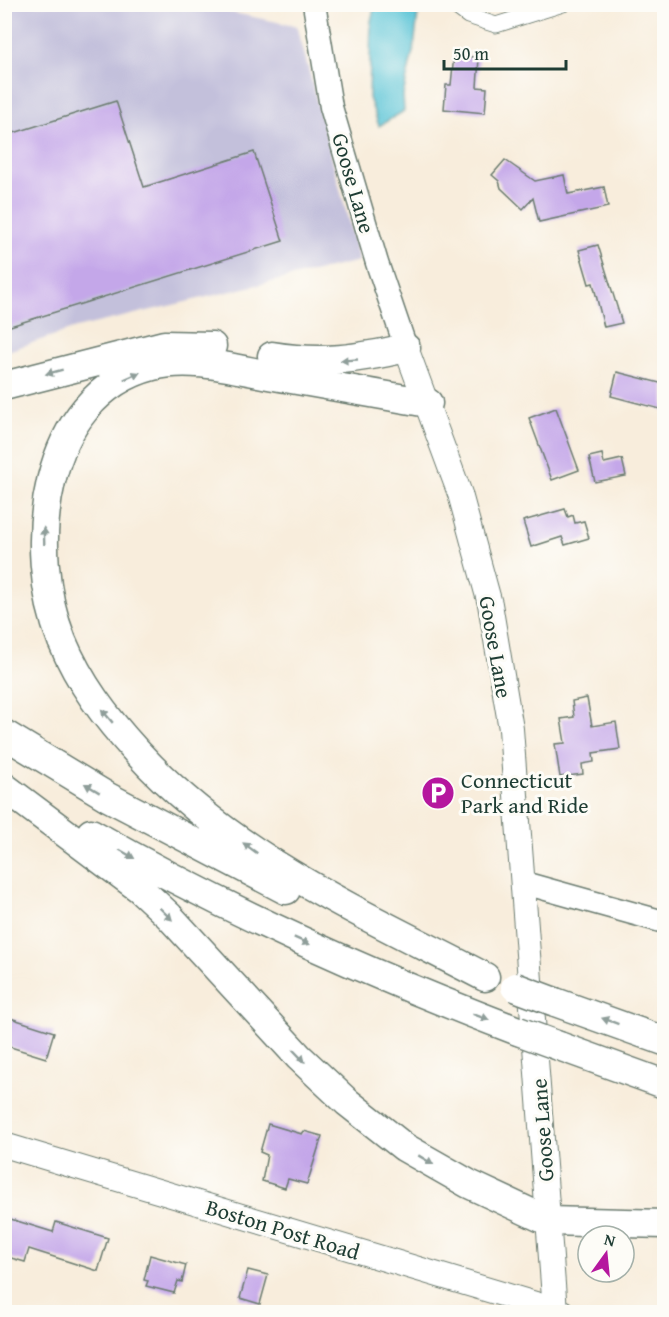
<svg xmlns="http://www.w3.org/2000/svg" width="669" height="1317" font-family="'Gentium Book Plus',serif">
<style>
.industrial{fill:#c3c0db}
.water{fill:#5cc5d7;stroke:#3e8186;stroke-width:1.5}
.building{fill:#c4a7e9}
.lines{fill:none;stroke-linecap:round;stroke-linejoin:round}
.street-casing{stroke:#6b7b6f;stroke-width:17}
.secondary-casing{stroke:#6b7b6f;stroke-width:25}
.primary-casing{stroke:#6b7b6f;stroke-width:26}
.highway-casing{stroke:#6b7b6f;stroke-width:31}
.street{stroke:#fff;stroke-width:15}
.secondary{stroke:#fff;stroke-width:22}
.primary{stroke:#fff;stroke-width:24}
.highway{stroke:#fff;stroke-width:28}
.highway-bridge-casing{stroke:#6b7b6f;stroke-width:31;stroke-linecap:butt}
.highway-bridge{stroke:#fff;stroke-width:28}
.oneway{fill:#8f9e9a}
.labels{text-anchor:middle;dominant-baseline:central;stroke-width:6;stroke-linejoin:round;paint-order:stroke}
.street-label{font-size:22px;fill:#1f3d34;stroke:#fdfcf7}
.poi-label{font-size:22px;fill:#1f3d34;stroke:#fdfcf7;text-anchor:start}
</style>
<rect width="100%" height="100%" fill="#fdfcf7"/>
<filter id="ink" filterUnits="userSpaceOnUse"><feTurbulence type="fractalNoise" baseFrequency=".0167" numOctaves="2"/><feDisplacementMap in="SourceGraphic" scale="12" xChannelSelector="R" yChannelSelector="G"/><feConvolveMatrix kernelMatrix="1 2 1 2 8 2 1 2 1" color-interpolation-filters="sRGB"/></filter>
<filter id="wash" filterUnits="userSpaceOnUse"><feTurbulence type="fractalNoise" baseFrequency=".008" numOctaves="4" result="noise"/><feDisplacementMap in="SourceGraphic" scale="24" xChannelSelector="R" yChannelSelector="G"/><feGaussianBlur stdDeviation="1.35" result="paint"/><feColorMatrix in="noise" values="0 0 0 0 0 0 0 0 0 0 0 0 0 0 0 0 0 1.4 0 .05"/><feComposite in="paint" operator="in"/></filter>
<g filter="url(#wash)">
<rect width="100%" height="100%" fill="#f8eddc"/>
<!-- industrial -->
<path class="industrial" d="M4,5H195L297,26L359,261L76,328L5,352Z"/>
<!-- water -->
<path class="water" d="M375,5H419L414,47L403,95L404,111L379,126L369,98L371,21Z"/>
<g id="blocks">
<!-- building -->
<path class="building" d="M454,55L479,58L477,87L487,88L485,113L444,109L446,85H451Z
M116,101L144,187L254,152L283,241L4,328V136Z
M505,160L535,181L564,175L568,194L604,187L608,207L539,222L533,198L523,209L501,188L499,181L492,175Z
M598,245L622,323L604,327L593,283L589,284L579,250Z
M617,372L664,384V410L611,396Z
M556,408L579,470L552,480L529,418Z
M602,454L604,463L622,459L626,476L595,482L589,457Z
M565,509L568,517L573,515L575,523L584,521L589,538L565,545L562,537L531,547L523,521Z
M587,698L592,726L616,722L620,749L593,753L594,762L582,764L583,774L560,777L555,744L565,743L561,719L574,717L572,701Z
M4,1016L54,1032L46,1058L4,1045Z
M268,1124L302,1134L304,1131L322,1136L307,1184L288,1179L285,1188L262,1181L267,1155L260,1152Z
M4,1217L53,1232L56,1222L108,1238L98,1271L29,1249L25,1262L4,1256Z
M150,1255L186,1265L182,1282L178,1281L174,1293L146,1286L148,1281L144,1280Z
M248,1270L268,1275L260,1304L240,1298Z"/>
</g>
</g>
<g filter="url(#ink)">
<use href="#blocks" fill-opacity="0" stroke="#6b7b6f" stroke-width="1.5"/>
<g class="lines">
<defs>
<path id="street" d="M452,4L468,16L496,25L563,4"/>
<path id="secondary" d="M314,4L331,107L377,263L406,348
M524,883L664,922"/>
<path id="primary" d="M406,348L460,494L490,604L511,729L555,1311
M4,1145L562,1312"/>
<path id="highway" d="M272,356C321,364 358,359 406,348
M4,386L164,345L212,346
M428,403C376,394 325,385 274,376C235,369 192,356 153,366C40,395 25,550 62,641C80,684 106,718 136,751C231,856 362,913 485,977
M4,734L108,797L286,890
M4,787L139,888L169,916L299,1057L347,1102L404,1147L469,1184L548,1221L664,1224
M91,833C227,911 371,975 518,1031
M555,1002L664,1041
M559,1046L664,1084"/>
</defs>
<!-- street casing -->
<use href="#street" class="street-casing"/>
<!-- secondary casing -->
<use href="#secondary" class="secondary-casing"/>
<!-- primary casing -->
<use href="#primary" class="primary-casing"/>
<!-- highway casing -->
<use href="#highway" class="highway-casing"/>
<!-- street -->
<use href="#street" class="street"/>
<!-- secondary -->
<use href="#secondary" class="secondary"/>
<!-- primary -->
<use href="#primary" class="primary"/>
<!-- highway -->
<use href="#highway" class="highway"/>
<defs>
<path id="highway-bridge" d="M515,987L555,1002
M518,1031L559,1046"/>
</defs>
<!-- highway-bridge casing -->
<use href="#highway-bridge" class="highway-bridge-casing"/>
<!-- highway-bridge -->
<use href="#highway-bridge" class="highway-bridge"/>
</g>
<!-- one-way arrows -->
<defs><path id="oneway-solid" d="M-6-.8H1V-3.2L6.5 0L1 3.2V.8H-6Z" transform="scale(1.5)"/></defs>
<g class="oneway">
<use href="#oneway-solid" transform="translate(349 360) rotate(177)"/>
<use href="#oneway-solid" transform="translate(54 372) rotate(165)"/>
<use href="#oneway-solid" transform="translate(132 376) rotate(-24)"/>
<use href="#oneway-solid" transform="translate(44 536) rotate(-92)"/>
<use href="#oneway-solid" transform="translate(107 716) rotate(-130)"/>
<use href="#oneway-solid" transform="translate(92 788) rotate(-149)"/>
<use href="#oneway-solid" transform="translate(250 848) rotate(-144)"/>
<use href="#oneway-solid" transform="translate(127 854) rotate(30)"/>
<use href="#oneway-solid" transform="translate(166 914) rotate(44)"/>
<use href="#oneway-solid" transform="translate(302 941) rotate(24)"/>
<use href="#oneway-solid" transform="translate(481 1017) rotate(21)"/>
<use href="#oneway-solid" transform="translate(610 1021) rotate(-160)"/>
<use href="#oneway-solid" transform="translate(299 1056) rotate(46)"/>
<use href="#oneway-solid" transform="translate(426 1160) rotate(31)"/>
</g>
</g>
<!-- icons -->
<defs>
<symbol id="parking-disc" viewBox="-11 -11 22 22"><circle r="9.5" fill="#b5179e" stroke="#fdfcf7"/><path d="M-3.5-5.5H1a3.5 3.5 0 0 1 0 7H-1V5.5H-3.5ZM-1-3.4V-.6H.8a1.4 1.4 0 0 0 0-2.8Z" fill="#fff"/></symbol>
</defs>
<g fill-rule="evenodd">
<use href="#parking-disc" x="419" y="774" width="38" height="38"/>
</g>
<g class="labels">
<!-- street labels -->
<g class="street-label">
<text transform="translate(354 183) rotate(74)">Goose Lane</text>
<text transform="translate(496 647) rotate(80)">Goose Lane</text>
<text transform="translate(542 1130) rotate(-94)">Goose Lane</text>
<text transform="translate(283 1229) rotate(17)">Boston Post Road</text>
</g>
<!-- poi labels -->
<g class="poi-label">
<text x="461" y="780">Connecticut<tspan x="461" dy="25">Park and Ride</tspan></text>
</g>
</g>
<!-- margin -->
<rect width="669" height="1317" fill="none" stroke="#fdfcf7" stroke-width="24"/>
<!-- north arrow -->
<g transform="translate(606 1254) rotate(15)"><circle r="28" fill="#fdfcf7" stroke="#a4b0a9" stroke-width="1.5"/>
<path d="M0-4.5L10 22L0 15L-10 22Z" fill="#b5179e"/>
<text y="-9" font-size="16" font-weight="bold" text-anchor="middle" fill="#1f3d34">N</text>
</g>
<!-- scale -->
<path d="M444 60v9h122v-9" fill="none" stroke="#1f3d34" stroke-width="3"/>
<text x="453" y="60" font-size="18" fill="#1f3d34" stroke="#fdfcf7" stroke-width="4.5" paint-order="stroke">50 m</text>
</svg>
